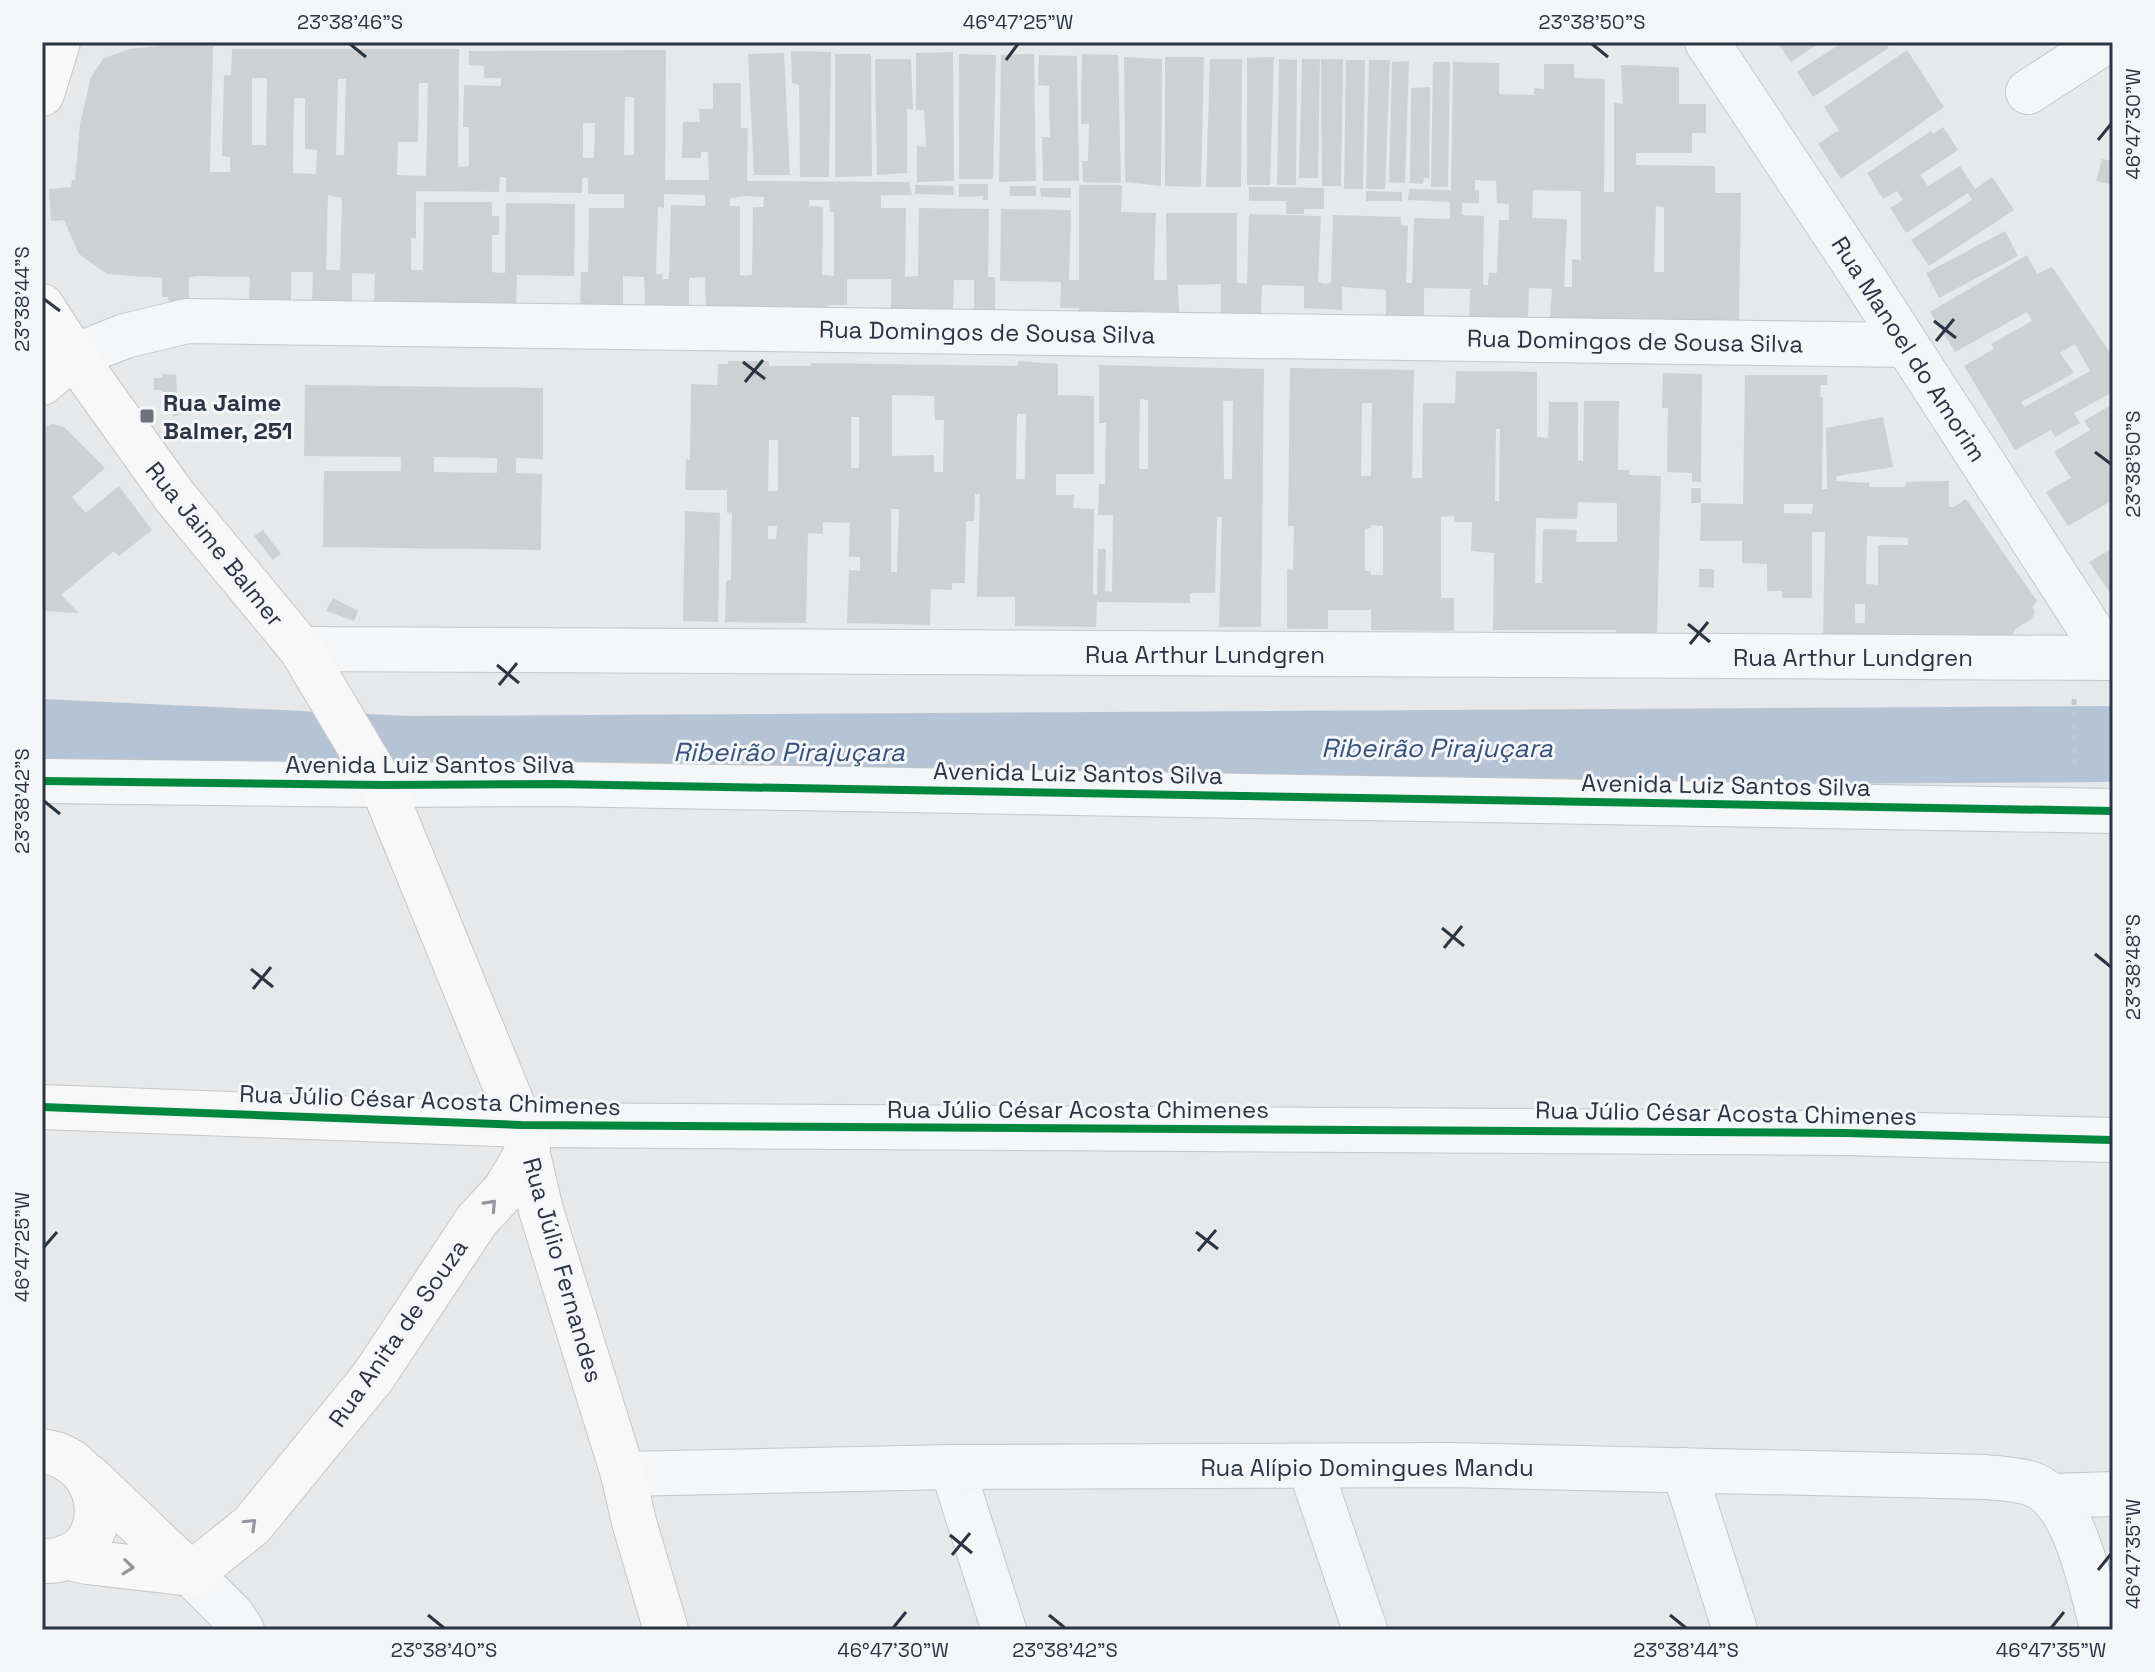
<svg xmlns="http://www.w3.org/2000/svg" width="2155" height="1672" font-family="'Space Grotesk',sans-serif">
<style>
.lines{fill:none;stroke-linecap:round;stroke-linejoin:round}
.river{stroke:#b4c4d5;stroke-width:76}
.building{fill:#ced0d3;fill-rule:evenodd}
.street-casing{stroke:#c4c6c8;stroke-width:46}
.secondary-casing{stroke:#c4c6c8;stroke-width:46}
.path{stroke:#c5c6ca;stroke-width:5;stroke-dasharray:6 6;stroke-linecap:butt}
.street{stroke:#f5f6f7;stroke-width:44}
.secondary{stroke:#f8f8f8;stroke-width:44}
.cycleway-casing{stroke:#f4f6f9;stroke-width:13}
.cycleway{stroke:#00873e;stroke-width:8}
.oneway{stroke:#92969e}
.ticks{fill:none;stroke:#2b3445;stroke-width:3}
.poi-dot{fill:#6c737f;stroke:#f4f6f9;stroke-width:3}
.labels{text-anchor:middle;dominant-baseline:central;stroke-width:6;stroke-linejoin:round;paint-order:stroke}
.street-label{font-size:24px;fill:#2b3445;stroke:#f4f6f9}
.poi-label{font-size:24px;font-weight:bold;fill:#2b3445;stroke:#f4f6f9;text-anchor:start}
.water-label{font-size:26px;font-style:italic;fill:#34527a;stroke:#f4f6f9}
.neatline{fill:none;stroke:#2b3445;stroke-width:3}
.ticks-label{font-size:20px;text-anchor:middle;fill:#2b3445}
</style>
<rect width="100%" height="100%" fill="#e6e8ea"/>
<g class="lines">
<!-- river -->
<path class="river" d="M42,737L407,754L2113,744"/>
</g>
<!-- building -->
<path class="building" d="M1777,42H1821L1791,62Z
M1843,42H1885L1889,48L1813,97L1797,72Z
M170,45L213,46L210,172H230V157L222,156L224,75H231L232,49H459L458,167L469,166V127H463L464,85L501,86V78H484V66L469,65V51L666,50L665,180H709L708,152H701V158H682L683,122H700L699,109H713V83H741V128H748L747,181L909,182L912,195H881V208H906L905,277L918,276L919,208L989,209L988,277H995V309H974V280H954L953,309L891,308V279H847V305H828L829,309L706,308L705,277L689,278V307L662,309V305L645,306L644,277L623,276V308H580L581,272H588L589,208H624V194H588V178H582V193L506,192V177H500L499,192L416,191V238H411V270H423L424,202H492V216H499V235H492V272L499,273H505L506,203L575,204L574,276L517,275L516,304L498,303V307L374,305L375,274L352,273V302L312,301L313,272H291V301L249,300L250,277L198,276L189,277V305L169,304L168,297H162V278L107,274L79,254L64,220L51,221L49,189L71,187L72,180H75L80,124L91,77L103,59L129,49ZM252,78H267L266,145H252ZM338,79H346L344,155H336ZM419,83H428L426,176L397,175L398,142H418ZM625,97H634V155H624ZM294,98H305V149L317,150L316,174L293,173ZM583,123H595L594,158H583ZM664,194L705,195V206L671,205L669,279H662L663,274H656L658,207L664,208ZM328,195L342,198L340,270H326ZM747,196L764,197L763,207H753L752,275L747,276L740,275V206H730V198ZM809,200H829L830,212H834V276L822,275L823,207L809,206Z
M1907,50L1944,107L1841,179L1818,144L1839,130L1824,107Z
M791,51L831,52L829,177H800L799,85L792,83Z
M953,52L954,181L917,182V146L926,147L924,110H916V53Z
M784,53L790,175H754L748,54Z
M835,54H871L872,176L835,177Z
M959,54L996,55L993,179H959Z
M1034,54L1036,181L999,182L1001,55Z
M1082,54L1118,55L1121,183L1083,182L1082,161H1088L1089,124H1081Z
M1039,55L1077,56L1079,181H1043L1042,137H1050L1049,86L1038,85Z
M1124,57L1162,59L1161,186L1125,182Z
M1165,57H1204L1201,187L1165,186Z
M1274,57L1270,185H1247V58Z
M875,59H911L913,110L907,109V173L877,175Z
M1210,59H1242L1241,187H1206Z
M1279,59L1297,60L1296,185H1277Z
M1302,59H1320L1318,178H1299Z
M1321,59H1343L1341,186H1322Z
M1346,60H1365L1363,189H1344Z
M1369,60H1390L1385,189H1366Z
M1409,61L1405,183L1389,182L1392,62Z
M1433,62H1450L1448,187H1431Z
M1453,62L1499,63V94L1534,95V88L1544,89V64H1574V78L1605,79L1604,192H1614V103L1623,104L1621,65L1679,67V104H1706V133H1692V153H1636V165L1715,166V193H1741L1739,320L1550,318L1552,289L1529,288L1528,317H1469L1470,289L1424,288V316H1386V290L1342,287V310L1304,308V286L1262,285L1261,314L1221,313V284L1178,285L1179,312L1079,311V308H1060L1061,282L1000,281L1001,209L1071,210L1069,280H1079V185H1122L1121,212L1156,213L1154,280H1167L1166,213H1237V283L1247,284L1249,214L1321,216L1318,282L1325,284L1331,283L1333,215L1401,217V225L1408,226L1406,283H1412L1414,218L1450,219V202L1408,200L1409,189L1451,190ZM1475,180L1496,181L1497,203L1509,204V220H1499L1497,273H1489L1488,285H1483L1484,216L1462,215V203H1479V190H1475ZM1533,190L1581,191V260L1572,259V287H1564L1567,219L1532,218ZM1656,206L1664,207V272H1654Z
M1430,87L1429,178H1424L1423,184L1410,183L1411,88Z
M1943,127L1958,150L1920,175L1928,186L1960,166L1975,189L1992,177L2014,210L1929,266L1911,240L1972,200L1968,193L1906,233L1890,208L1903,200L1897,191L1883,199L1867,173L1931,131L1933,134Z
M2102,159L2113,161V185L2096,181Z
M959,184H988V200H982L983,196L959,197Z
M915,185L953,186L954,195L915,194Z
M1010,186H1036V196H1010Z
M1249,187L1324,188V209H1304V214H1286V201H1249Z
M1040,188H1071V198L1041,197Z
M1366,191L1402,192V201H1366Z
M2005,231L2018,256L1939,298L1926,273Z
M2027,255L2037,274L2052,267L2113,357V392L2074,413L2080,423L2055,437L2051,430L2015,450L1964,366L1994,349L1991,344L2032,321L2027,312L1955,352L1930,312ZM2075,344L2090,371L2024,407L2021,402L2074,373L2060,353Z
M728,361H769V366H811V363L1018,366V361L1058,364V395L1094,396V474H1056V495H1074L1073,508L1094,509L1093,595L1097,594L1098,549H1106L1105,591L1112,592L1113,515H1098L1099,484H1105L1106,423H1099V365L1264,369L1261,627H1219L1222,517H1217L1215,593H1190V603L1097,602L1096,627L1015,626V597H977L980,494H975L974,521H966L965,583H952V590L931,589L930,625L847,623L849,570L860,571V557H849L850,523L823,522V534L808,533L806,623L725,622L726,581L731,580L732,512L727,513V490H685L686,459L690,460L691,384L717,385L718,364H728ZM892,395L934,396L935,420H944L943,472H934V455L892,456ZM1140,399L1148,400V469H1139ZM1223,401H1233L1232,479H1224ZM1017,414H1026L1025,479H1016ZM851,417H859V468H851ZM769,440H778V491H768ZM891,509H899L897,572H891ZM768,526H777L776,539H768Z
M1290,368L1414,370L1412,478H1422L1423,403H1455L1456,371L1537,372V437L1548,438L1549,402H1578V460L1583,461L1584,401H1619L1618,470H1629V475L1661,476L1657,634L1616,633V630H1493L1494,553L1471,551L1472,522H1454V516L1441,517V598H1454V631L1371,630V610H1328V629H1287V569L1293,570L1294,526H1288ZM1362,403H1372L1371,476H1361ZM1496,429H1500L1499,501H1495ZM1578,502L1617,503V542H1576L1577,530L1543,529L1542,583H1535L1536,518L1577,519ZM1371,525L1383,526V575H1371V571H1365V529L1371,528Z
M1663,373L1702,374L1701,482H1692V473L1667,472L1668,408H1662Z
M162,374L176,375L177,393L163,394L162,390H154V378H163Z
M1745,375H1827V385H1821L1820,397H1823L1822,489H1827L1826,428L1883,417L1893,467L1837,476L1836,481L1869,483V487H1905L1906,482L1949,481V507H1954L1966,499L2037,601L2032,608L2035,611L2032,619L2015,629L2011,639L1823,635L1825,532H1812V598H1782V591H1767V564L1742,563V541H1700L1701,503H1691V488H1701V503L1743,504ZM1784,504H1813L1812,514L1784,513ZM1867,536L1908,538V545H1878V585L1866,584ZM1855,604H1865V623H1855Z
M305,385L543,388V459L516,458V473L542,474L541,550L323,547L324,471H401V457L304,456ZM434,457L497,458V473L434,472Z
M178,402L181,414L173,417L170,405Z
M2113,404V500L2068,526L2046,492L2071,478L2054,452L2090,430L2084,421Z
M53,424L64,427L105,468L72,497L86,513L119,486L152,530L119,556L114,551L61,595L79,613L42,611V428Z
M685,511L720,513L718,622L683,621Z
M263,530L281,554L273,560L254,536Z
M2113,548V597L2089,562Z
M1699,569H1714V588L1699,587Z
M333,598L358,611L354,621L326,611Z"/>
<g class="lines">
<defs>
<path id="street" d="M1707,42L1859,271L2109,658
M2028,92L2105,42
M74,356L125,336L187,321L1906,345
M301,649L2109,658
M42,781L382,785L554,784L2113,811
M521,1125L1845,1133L2113,1140
M952,1467L1004,1630
M1310,1467L1365,1630
M1684,1470L1735,1630
M623,1474L952,1467L1451,1465L1985,1477C1999,1478 2015,1479 2029,1483C2077,1497 2090,1588 2103,1630
M2052,1496L2113,1494
M191,1574L232,1615L242,1630"/>
<path id="secondary" d="M42,94L58,42
M42,306L74,356L175,497L301,649L382,785L521,1125L541,1210L623,1474L634,1522L666,1630
M42,383L74,356
M42,1107L521,1125
M42,1451C114,1460 116,1564 42,1561
M88,1476L191,1574
M66,1557L87,1562L191,1574
M191,1574L252,1525L373,1377L477,1220L505,1190L528,1151"/>
</defs>
<!-- street casing -->
<use href="#street" class="street-casing"/>
<!-- secondary casing -->
<use href="#secondary" class="secondary-casing"/>
<!-- path -->
<path class="path" d="M2074,699L2075,769"/>
<!-- street -->
<use href="#street" class="street"/>
<!-- secondary -->
<use href="#secondary" class="secondary"/>
<defs>
<path id="cycleway" d="M42,781L382,785L554,784L2113,811
M42,1107L521,1125L1845,1133L2113,1140"/>
</defs>
<!-- cycleway casing -->
<use href="#cycleway" class="cycleway-casing"/>
<!-- cycleway -->
<use href="#cycleway" class="cycleway"/>
</g>
<!-- one-way arrows -->
<defs><path id="oneway-chevron" d="M-2-3.5L2.5 0L-2 3.5" fill="none" stroke-width="1.6" stroke-linecap="round" stroke-linejoin="round" transform="scale(2)"/></defs>
<g class="oneway">
<use href="#oneway-chevron" transform="translate(491 1205) rotate(-47)"/>
<use href="#oneway-chevron" transform="translate(251 1524) rotate(-44)"/>
<use href="#oneway-chevron" transform="translate(128 1567) rotate(6)"/>
</g>
<!-- ticks -->
<path class="ticks" d="M350,44L366,57M1592,44L1608,57M1006,60L1018,44M2098,140L2111,124M44,299L60,311M1934,321L1956,338M1936,341L1954,319M743,362L765,379M745,382L763,360M2095,452L2111,464M1688,624L1710,642M1690,644L1708,622M497,665L519,683M499,685L517,663M44,801L60,814M1442,928L1464,946M1444,948L1462,926M2095,954L2111,967M251,969L273,987M253,989L271,967M1196,1232L1218,1249M44,1247L57,1232M1198,1251L1216,1230M950,1535L972,1553M952,1555L970,1533M2098,1570L2111,1554M428,1615L444,1628M1049,1615L1065,1628M1670,1615L1686,1628M893,1628L906,1612M2051,1628L2064,1612"/>
<!-- markers -->
<rect class="poi-dot" x="139" y="408" width="16" height="16" rx="4"/>
<g class="labels">
<!-- street labels -->
<g class="street-label">
<text transform="translate(987 332) rotate(1)">Rua Domingos de Sousa Silva</text>
<text transform="translate(1635 341) rotate(1)">Rua Domingos de Sousa Silva</text>
<text transform="translate(1909 349) rotate(57)">Rua Manoel do Amorim</text>
<text transform="translate(215 544) rotate(51)">Rua Jaime Balmer</text>
<text x="1205" y="654">Rua Arthur Lundgren</text>
<text x="1853" y="657">Rua Arthur Lundgren</text>
<text x="430" y="764">Avenida Luiz Santos Silva</text>
<text transform="translate(1078 773) rotate(1)">Avenida Luiz Santos Silva</text>
<text transform="translate(1726 785) rotate(1)">Avenida Luiz Santos Silva</text>
<text transform="translate(430 1100) rotate(2)">Rua Júlio César Acosta Chimenes</text>
<text x="1078" y="1109">Rua Júlio César Acosta Chimenes</text>
<text transform="translate(1726 1113) rotate(1)">Rua Júlio César Acosta Chimenes</text>
<text transform="translate(563 1270) rotate(74)">Rua Júlio Fernandes</text>
<text transform="translate(398 1333) rotate(-55)">Rua Anita de Souza</text>
<text x="1367" y="1467">Rua Alípio Domingues Mandu</text>
</g>
<!-- poi labels -->
<g class="poi-label">
<text x="163" y="402">Rua Jaime<tspan x="163" dy="28">Balmer, 251</tspan></text>
</g>
<!-- water labels -->
<g class="water-label">
<text x="1437" y="748">Ribeirão Pirajuçara</text>
<text x="789" y="752">Ribeirão Pirajuçara</text>
</g>
</g>
<!-- border -->
<rect width="2155" height="1672" fill="none" stroke="#f4f6f9" stroke-width="88"/>
<rect x="44" y="44" width="2067" height="1584" class="neatline"/>
<g class="ticks-label">
<text x="350" y="29">23°38'46"S</text>
<text x="1018" y="29">46°47'25"W</text>
<text x="1592" y="29">23°38'50"S</text>
<text transform="translate(2133 124) rotate(-90)" y="7">46°47'30"W</text>
<text transform="translate(22 299) rotate(-90)" y="7">23°38'44"S</text>
<text transform="translate(2133 464) rotate(-90)" y="7">23°38'50"S</text>
<text transform="translate(22 801) rotate(-90)" y="7">23°38'42"S</text>
<text transform="translate(2133 967) rotate(-90)" y="7">23°38'48"S</text>
<text transform="translate(22 1247) rotate(-90)" y="7">46°47'25"W</text>
<text transform="translate(2133 1554) rotate(-90)" y="7">46°47'35"W</text>
<text x="444" y="1657">23°38'40"S</text>
<text x="893" y="1657">46°47'30"W</text>
<text x="1065" y="1657">23°38'42"S</text>
<text x="1686" y="1657">23°38'44"S</text>
<text x="2051" y="1657">46°47'35"W</text>
</g>
</svg>
